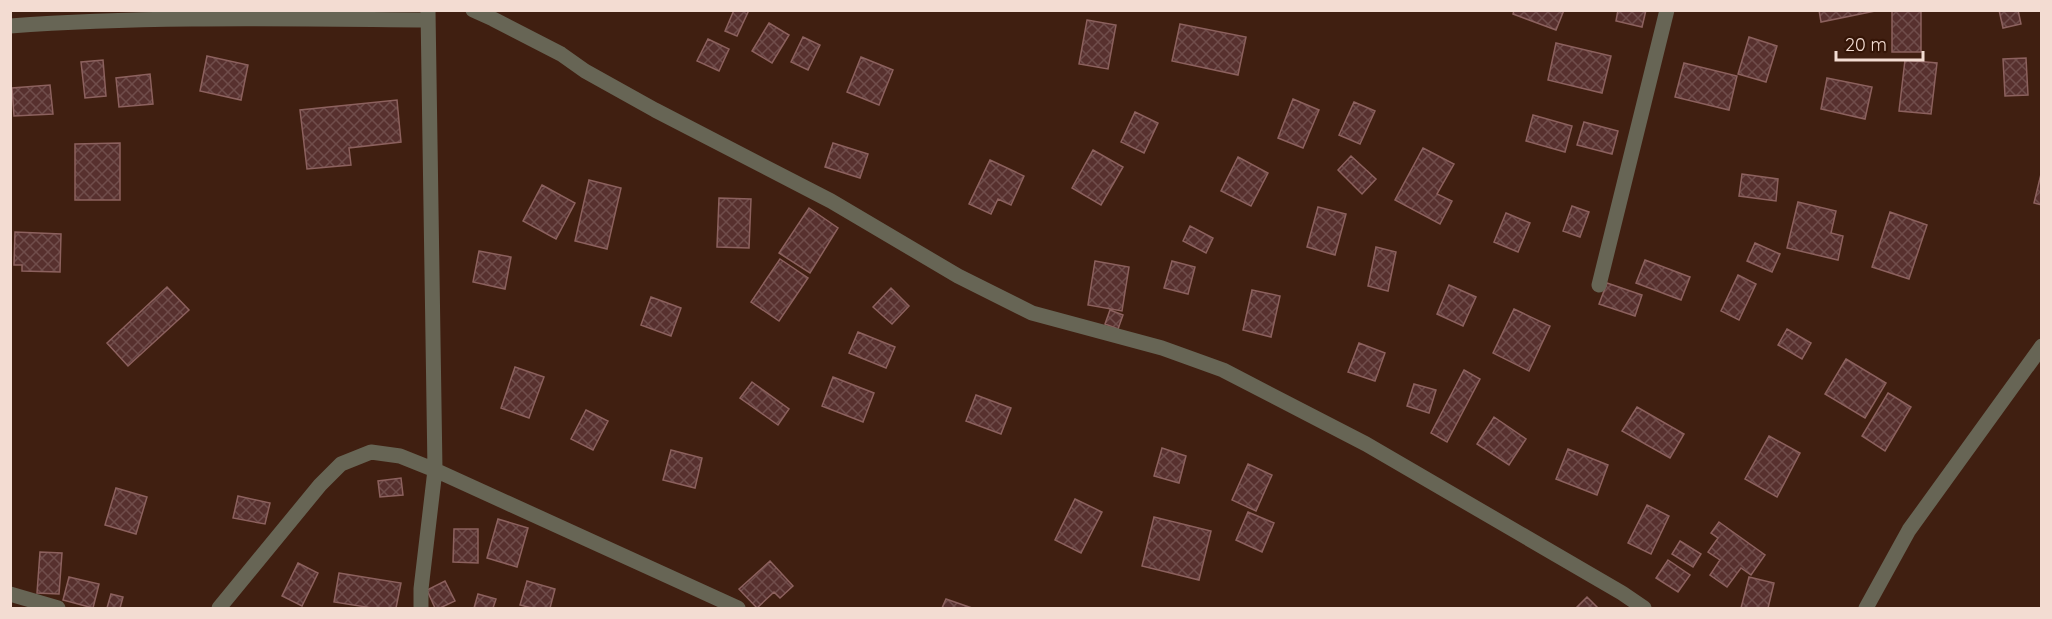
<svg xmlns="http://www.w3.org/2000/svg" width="2052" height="619" font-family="Quicksand,sans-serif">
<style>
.building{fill:url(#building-cross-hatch);stroke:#8c615e;stroke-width:1.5}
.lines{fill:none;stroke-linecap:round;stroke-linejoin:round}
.minor{stroke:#676555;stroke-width:15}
</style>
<defs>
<pattern id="building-cross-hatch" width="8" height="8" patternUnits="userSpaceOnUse" patternTransform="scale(1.5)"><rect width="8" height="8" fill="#57302e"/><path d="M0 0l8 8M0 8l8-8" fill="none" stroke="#704d4b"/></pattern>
</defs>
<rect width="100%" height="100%" fill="#401f11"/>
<!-- building -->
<path class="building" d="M734,10H749L737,36L725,31Z
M1514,10H1564L1556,30L1513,14Z
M1618,10H1646L1642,27L1616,21Z
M1819,10H1880L1821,22Z
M1892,10H1921V52H1892Z
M1999,10H2018L2021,24L2003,28Z
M1087,20L1116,25L1108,69L1079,64Z
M769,23L789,35L772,63L752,51Z
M1180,24L1246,37L1238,75L1172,61Z
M803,37L820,45L808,70L791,62Z
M1749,37L1777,46L1766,82L1738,74Z
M708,39L729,49L719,71L697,61Z
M1556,43L1611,56L1602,93L1548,80Z
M207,56L248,65L241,100L200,91Z
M861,57L893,70L879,105L847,92Z
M2026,58L2028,95L2005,96L2003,59Z
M103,60L106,96L85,98L81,62Z
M1905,60L1937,63L1931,114L1899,111Z
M1684,63L1737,76L1729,110L1675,97Z
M150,74L153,104L119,107L116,78Z
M1827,78L1872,87L1865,119L1821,109Z
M50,85L53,114L14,116L12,88Z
M1293,99L1319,110L1303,148L1278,138Z
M397,100L401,142L349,148L351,165L307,169L300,110Z
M1354,102L1375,111L1360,144L1339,135Z
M1135,112L1158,123L1144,153L1121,142Z
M1533,115L1572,126L1565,152L1526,141Z
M1584,122L1618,131L1612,154L1577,145Z
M120,143V200H75V144Z
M833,143L868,154L860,178L825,167Z
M1423,148L1454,164L1437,194L1452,201L1440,224L1395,200Z
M1093,150L1123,167L1101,205L1072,188Z
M1351,156L1376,179L1362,194L1338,170Z
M1238,157L1268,173L1251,206L1221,191Z
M990,160L1024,176L1011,205L998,199L991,214L969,204Z
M2042,170V205L2034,203Z
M1742,174L1778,179L1776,201L1739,196Z
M589,180L621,188L607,249L575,241Z
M542,185L575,203L556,239L523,221Z
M719,198L751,199L749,248L717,247Z
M1798,202L1836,211L1831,233L1843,236L1838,260L1787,248Z
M1572,206L1589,212L1580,237L1563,231Z
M1318,207L1346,214L1335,255L1307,247Z
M809,208L838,228L810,273L779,253Z
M1890,212L1927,225L1909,279L1872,267Z
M1506,213L1530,223L1518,252L1494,242Z
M1190,226L1213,238L1206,253L1183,241Z
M15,232L61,234L60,272L22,271V265H14Z
M1755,243L1780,254L1772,272L1747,261Z
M1376,247L1396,252L1388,291L1368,286Z
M479,251L511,257L505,289L473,282Z
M780,259L808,278L779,321L751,302Z
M1645,260L1690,277L1681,300L1636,283Z
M1095,261L1129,267L1122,311L1088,305Z
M1172,261L1195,267L1188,294L1164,288Z
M1738,275L1756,284L1739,320L1721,311Z
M1607,283L1642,295L1635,316L1599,304Z
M1449,285L1476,297L1463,326L1437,314Z
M167,287L189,310L128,366L107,343Z
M891,288L909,306L892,324L873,307Z
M1252,290L1280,296L1271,337L1243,330Z
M651,297L681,308L671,336L641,325Z
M1514,309L1550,326L1529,371L1493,353Z
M1110,310L1123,315L1118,329L1105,324Z
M1787,329L1811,343L1802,359L1778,345Z
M858,332L895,347L886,368L849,353Z
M1359,343L1385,353L1375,381L1348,372Z
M1846,359L1886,383L1865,418L1825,394Z
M515,367L544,377L529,418L501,408Z
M1464,370L1480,379L1447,442L1431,433Z
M833,377L874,393L863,422L822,406Z
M752,382L789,409L778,425L740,398Z
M1414,384L1436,390L1429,413L1407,406Z
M1888,393L1911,407L1885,451L1862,436Z
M976,395L1011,408L1001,434L966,421Z
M1637,407L1684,434L1670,458L1622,431Z
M586,410L608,421L593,450L571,439Z
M1494,417L1526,439L1509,465L1477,444Z
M1769,436L1800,453L1777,497L1745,479Z
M1162,448L1186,456L1179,483L1154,476Z
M1568,449L1608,465L1597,495L1556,479Z
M671,450L702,458L695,488L663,480Z
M1248,464L1272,475L1256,511L1232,500Z
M401,478L403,495L380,497L378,481Z
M116,488L147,497L136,534L105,525Z
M238,496L270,503L265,524L233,518Z
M1075,499L1102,512L1081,553L1055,540Z
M1647,505L1669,516L1651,554L1628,543Z
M1248,512L1274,523L1262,552L1236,540Z
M1154,517L1211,531L1199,580L1142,566Z
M498,519L528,528L517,567L487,558Z
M1719,522L1765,555L1751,575L1741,568L1727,587L1710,575L1720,560L1708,552L1718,538L1711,533Z
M454,529H478V563L453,562Z
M1680,541L1701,554L1693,567L1672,554Z
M40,552L62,553L59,594L37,593Z
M1668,560L1690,575L1678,592L1656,578Z
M770,561L793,586L780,598L774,592L757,608L739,589Z
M298,563L318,573L302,606L282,596Z
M339,573L401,583L396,608H372L334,602Z
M69,577L99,584L93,608L63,600Z
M1749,577L1774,583L1768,608H1741Z
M445,581L455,601L440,608H435L427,590Z
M527,581L555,589L550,608H532L520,605Z
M111,594L123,597L120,608H107Z
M478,594L496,599L493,608H474Z
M1587,597L1598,608H1576Z
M946,599L972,608H942Z"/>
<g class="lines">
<!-- minor -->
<path class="minor" d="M473,10L493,19L561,54L585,71L655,110L831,201L958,276L1032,313L1162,348L1223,370L1366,444L1622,593L1644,608
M10,26C149,16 289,19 428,20
M1599,285L1667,10
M10,594L58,608
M219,608L320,485L341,464L371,452L400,456L435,470L738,608
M421,608V589L435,470L428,10
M1866,608L1909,530L2042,346"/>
</g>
<!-- border -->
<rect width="2052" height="619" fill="none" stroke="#f3dcd2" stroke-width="24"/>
<!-- scale -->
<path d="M1836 51v9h87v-9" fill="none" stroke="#f3dcd2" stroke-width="3"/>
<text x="1845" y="51" font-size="18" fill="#f3dcd2" stroke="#351507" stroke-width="4.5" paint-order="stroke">20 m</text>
</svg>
